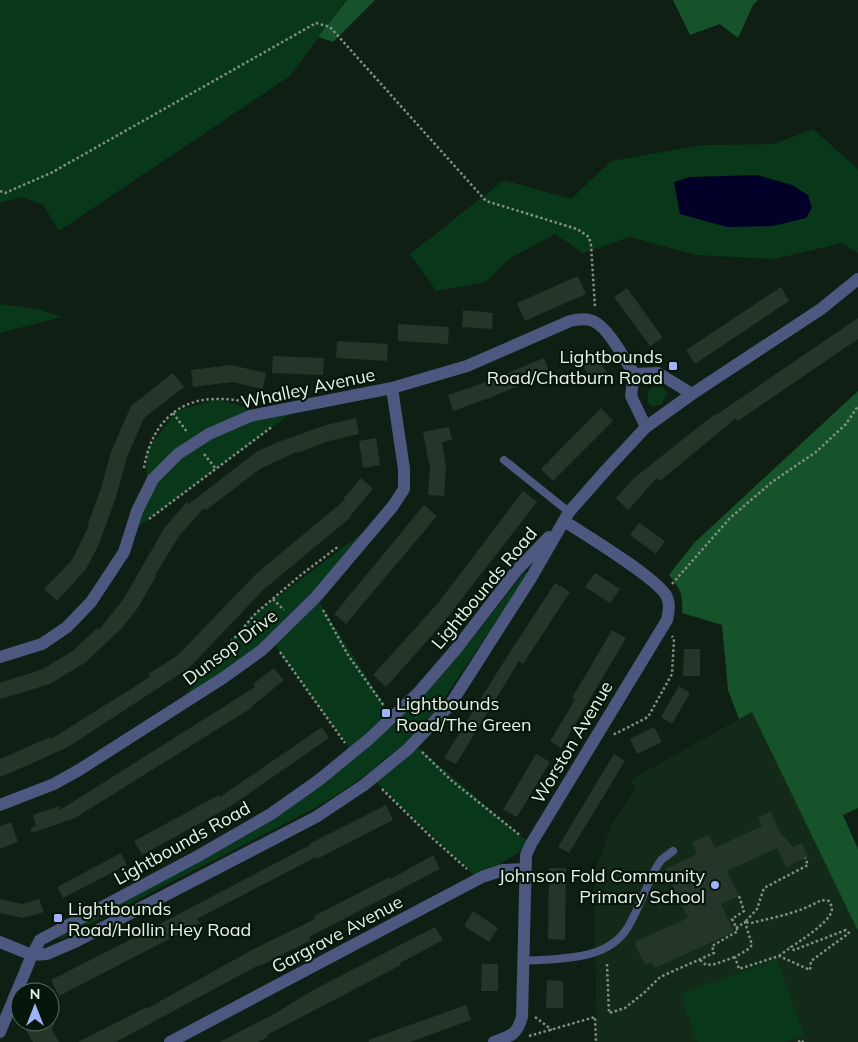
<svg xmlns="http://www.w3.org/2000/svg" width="858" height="1042" font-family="Mulish,sans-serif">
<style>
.built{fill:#132a19}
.green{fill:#093719}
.forest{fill:#16532b}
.water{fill:#030028}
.building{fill:#253628}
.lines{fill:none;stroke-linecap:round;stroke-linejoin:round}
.path{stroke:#838f86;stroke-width:2.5;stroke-dasharray:2.5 2.5;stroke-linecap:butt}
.service{stroke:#4e5780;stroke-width:8}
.minor{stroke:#4e5780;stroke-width:12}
.poi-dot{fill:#a1b2fd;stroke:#06160a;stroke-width:2}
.labels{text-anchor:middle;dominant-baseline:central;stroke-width:4.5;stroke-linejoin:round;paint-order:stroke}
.poi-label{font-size:18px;fill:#e7f1e9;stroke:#06160a;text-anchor:end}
.street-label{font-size:18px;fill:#e7f1e9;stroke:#06160a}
</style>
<rect width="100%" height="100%" fill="#0f1f13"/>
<!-- built -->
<path class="built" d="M752,712L858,931V1042H803L802,1040L798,1042H597L594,900L595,871L611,826L635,790L630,780Z"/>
<!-- green -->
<path class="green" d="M0,0H346L290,76L59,231L43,205L22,197L0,203Z
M813,129L858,169V253L842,243L775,259L696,255L630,237L583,253L555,234L509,259L486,282L436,291L410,254L504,180L571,199L611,161L703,145L774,144Z
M0,304L38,309L61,317L0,333Z
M662,386L667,394L662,404L653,407L648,403V392L652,387Z
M217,399L265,413L301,406L130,533L146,494L147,450L176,411Z
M386,515L316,597L392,717L352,752L272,641L178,703L256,613Z
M525,571L528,573L440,705L413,737L364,776L338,794L313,809L59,940L58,936L200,861L419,699L467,646Z
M413,743L531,844L478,879L372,778Z
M777,959L804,1035L785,1042H697L680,994Z"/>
<!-- forest -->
<path class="forest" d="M347,0H375L333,42L318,37Z
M673,0H758L753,5L738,38L720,24L690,35Z
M858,391V808L843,815L858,849V931L752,712L739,719L728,690L722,625L682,613C683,595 681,589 669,575L694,543Z"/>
<!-- water -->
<path class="water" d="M757,175L792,185L808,195L812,208L806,218L773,226L727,227L680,214L674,182L690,177Z"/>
<!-- building -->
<path class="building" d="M578,276L586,294L525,321L517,303Z
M781,287L789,301L695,364L686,350Z
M627,288L663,338L650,346L614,297Z
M463,310L493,313L492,329L462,327Z
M858,318V339L738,421L736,418L660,481L657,478L628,510L616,498L634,478L715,414L716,415Z
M398,324L449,327L448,344L398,341Z
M337,341L388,344L387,361L336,358Z
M593,352L608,374L594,383L579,361Z
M273,356L324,358L323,375L272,373Z
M544,358L550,373L489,398L453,411L448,395L481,384Z
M231,365L266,373L263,389L232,382L193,387L191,370Z
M173,373L184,387L144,418L127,457L116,497L99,544L86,569L57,601L44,589L72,560L89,525L88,524L101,488L111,452L131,406Z
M601,408L613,421L553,481L541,469Z
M356,418L359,434L329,441L297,453L296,452L260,469L206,510L204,508L179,536L155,575L156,576L137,609L122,628L86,662L50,684L0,699V683L43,669L74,650L97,628L99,630L124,598L165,527L187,502L189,504L256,452L281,441L326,425Z
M449,427L452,440L442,442L446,467L444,496L428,495L430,468L423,432Z
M376,438L380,465L363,468L359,441Z
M361,478L373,489L350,516L351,517L263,590L189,668L68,747L33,763L0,777V759L50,737L51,739L150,677L148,674L177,656L257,573L345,500L343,499Z
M523,491L537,502L443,623L386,687L373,675L438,603Z
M424,505L437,516L346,624L334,614Z
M639,523L665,541L656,554L630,535Z
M595,573L620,589L610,603L585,587Z
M555,583L570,592L523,664L519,661L456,764L444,758L503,663Z
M612,630L626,638L561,748L550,741L575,700L572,698Z
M684,649H700V676H683Z
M274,668L284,680L252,706L253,707L75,818L32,833L30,829L36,825L33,815L59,806L60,810L255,687L253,684Z
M679,686L690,693L672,724L661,717Z
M322,727L329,738L231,806L142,855L134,841L219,795L220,797Z
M654,727L662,742L637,754L630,739Z
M536,754L550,762L517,817L503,810Z
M614,754L625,761L569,853L558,847Z
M386,805L393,820L317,859L316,857L197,919L200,923L59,996L51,980L116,947L310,845L309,844Z
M771,812L779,831L793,847L802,843L808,857L786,867L777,848L727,871L739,896L721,904L734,932L655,968L652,962L645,965L634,942L688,918L665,869L697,854L692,842L709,835L715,848L762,826L758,817Z
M11,822L18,842L0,849V826Z
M121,853L127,865L63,898L57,887Z
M433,855L440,869L309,937L311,940L260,966L259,965L116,1042H78L145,1008L146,1009L252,950L315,919L314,916L390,877L391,879Z
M549,868H566L565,940L548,939Z
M0,899L22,904L39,899L44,912L23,918L0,913Z
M473,911L498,928L489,942L464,926Z
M435,927L443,940L400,963L401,965L267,1035L268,1037L258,1042H220L274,1014L317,988Z
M482,964H498V991H481Z
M547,980L563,981V1008H546Z
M466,1005L471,1020L410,1042H369L368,1040Z
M29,1022H55L52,1030L59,1042H33L26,1030Z"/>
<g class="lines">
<!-- path -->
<path class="path" d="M0,191L5,193L51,173L316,23L330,27L486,201L577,229L589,237L591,245L595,307
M173,413L187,432
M204,454L216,469
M144,468C150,429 174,399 216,399C226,399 237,399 247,403
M149,519L273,426
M672,584L730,518L772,482L816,452L846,424L858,406
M273,599L284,610
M323,610L348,655L384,706
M280,652L345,743
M205,672L256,613L302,574L339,546
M614,733L615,734L648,717L672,674L674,639L672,636
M422,752L452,781L521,836
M382,789L430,836L467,869
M736,928L745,922L752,945L747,950L735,957L739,969L779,956L810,970L811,961L849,933L846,930L794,950L791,947C802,940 826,924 831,913C833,908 831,905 829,901L821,900C800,913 775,917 751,923L745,922L757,909L764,888L808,865L805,858
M779,956L791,947
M700,960L706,965L715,964L735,957
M607,964L609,1013L625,1008L645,992L660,977L714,953L712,946L738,931L732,919L744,911L739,896
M535,1017L552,1030
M529,1036L595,1017L596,1042
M798,1042L802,1040L803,1042"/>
<!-- service -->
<path class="service" d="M504,460L569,512
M523,961C559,958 607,962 628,927C639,908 646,887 656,868L661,860L673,851"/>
<!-- minor -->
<path class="minor" d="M634,374L658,373L692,394
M0,657L42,644L67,627L91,602L124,552L137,511L153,479L178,454L209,434L250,416L392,388L467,366L570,321C578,319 585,318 593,321C608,327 625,360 634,374L631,396L646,427
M0,805L54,784L79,770L223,678L262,650L316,597L393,506L404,489V469L392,388
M0,942L32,955L47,954L77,941L316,817L364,785L408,749L450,705L531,578L569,512L607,469L646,427L692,394L821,309L858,279
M0,1032L32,955L40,940L198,856L271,814L319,780L369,739L419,692L457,648L517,570L549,537
M170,1042L482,877L503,870L524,869
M494,1042C511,1036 517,1035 522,1017L526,855L531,844L667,620C669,612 670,604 667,597C659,579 584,534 564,521"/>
</g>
<!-- markers -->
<g class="poi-dot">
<rect x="668" y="361" width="10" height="10" rx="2.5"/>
<rect x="381" y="708" width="10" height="10" rx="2.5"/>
<circle cx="715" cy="885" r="5"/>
<rect x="53" y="913" width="10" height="10" rx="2.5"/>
</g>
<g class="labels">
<!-- poi labels -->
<g class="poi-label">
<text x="663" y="356">Lightbounds<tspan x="663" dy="21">Road/Chatburn Road</tspan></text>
<text x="396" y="703" text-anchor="start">Lightbounds<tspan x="396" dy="21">Road/The Green</tspan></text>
<text x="705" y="875">Johnson Fold Community<tspan x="705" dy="21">Primary School</tspan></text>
<text x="68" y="908" text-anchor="start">Lightbounds<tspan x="68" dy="21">Road/Hollin Hey Road</tspan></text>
</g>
<!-- street labels -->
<g class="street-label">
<text transform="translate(308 388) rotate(-12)">Whalley Avenue</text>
<text transform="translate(484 588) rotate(-50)">Lightbounds Road</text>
<text transform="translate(230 647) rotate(-37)">Dunsop Drive</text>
<text transform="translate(572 742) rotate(-59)">Worston Avenue</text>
<text transform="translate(182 843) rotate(-29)">Lightbounds Road</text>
<text transform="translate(337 934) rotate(-28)">Gargrave Avenue</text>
</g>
</g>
<!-- north arrow -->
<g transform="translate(35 1007)"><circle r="24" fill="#06160a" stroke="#606e63"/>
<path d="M0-4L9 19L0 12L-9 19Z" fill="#a1b2fd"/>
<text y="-8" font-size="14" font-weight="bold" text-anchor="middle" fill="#e7f1e9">N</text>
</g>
</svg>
